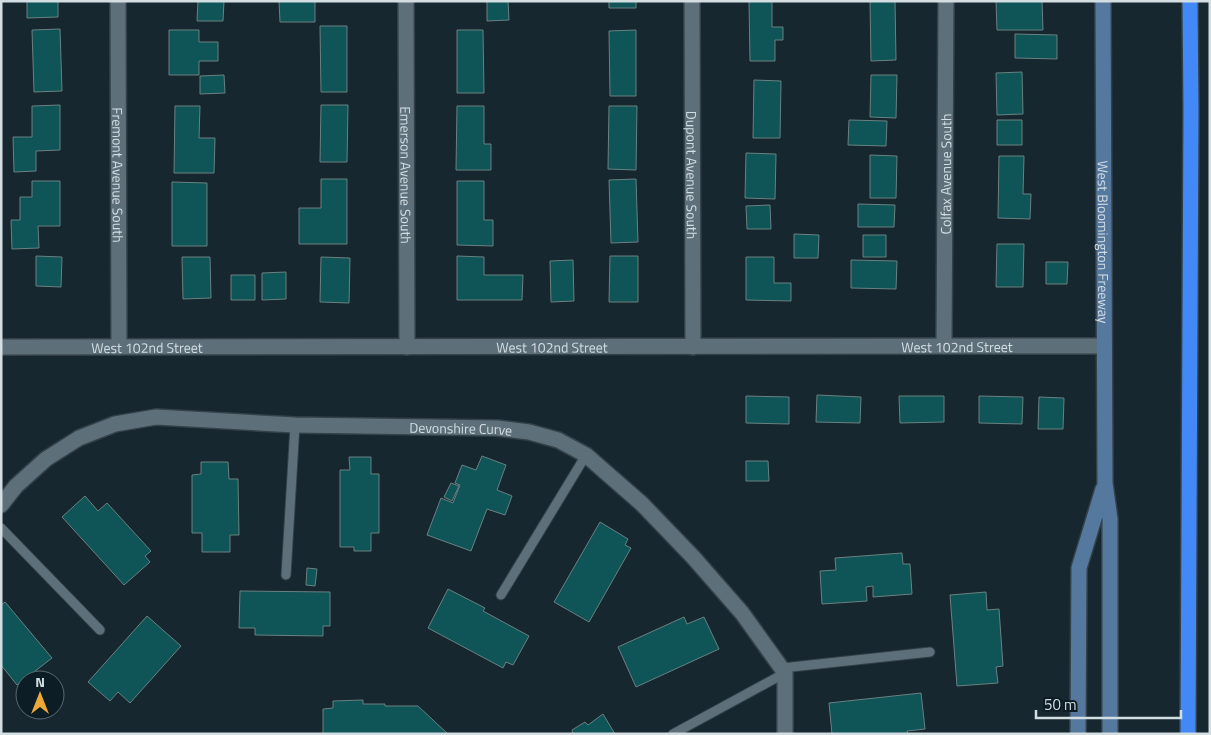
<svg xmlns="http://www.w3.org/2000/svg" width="1211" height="735" font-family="'Titillium Web',sans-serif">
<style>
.building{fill:#0f5456;stroke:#6a8181}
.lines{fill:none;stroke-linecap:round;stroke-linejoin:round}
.lane-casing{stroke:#344148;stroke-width:11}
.street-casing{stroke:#344148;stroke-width:18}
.secondary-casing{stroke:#344148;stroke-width:18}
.highway-casing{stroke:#344148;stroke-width:18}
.lane{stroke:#5d7079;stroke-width:9}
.street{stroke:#5d7079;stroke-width:15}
.secondary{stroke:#55789f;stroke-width:15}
.highway{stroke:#4289f7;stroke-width:15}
.labels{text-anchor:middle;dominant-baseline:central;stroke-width:5;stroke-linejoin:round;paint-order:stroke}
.street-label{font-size:14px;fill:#d3dee3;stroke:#0c1d25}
</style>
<rect width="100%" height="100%" fill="#16272f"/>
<!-- building -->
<path class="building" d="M27,1H58V17L27,18Z
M198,1H224L223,21H197Z
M279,1H315V22H280Z
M487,1H508L509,20L487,21Z
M609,1H636V8H609Z
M749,1H772V27H783V40H775V61H750Z
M870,1H895L896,60L871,61Z
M996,1H1042L1043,30H997Z
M320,26H347V92H321Z
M60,29L62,91L34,92L32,30Z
M169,30H199V42H218V61H199V75H169Z
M457,30H483L484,93H457Z
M636,30V96H610L609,31Z
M1015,34L1057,35V59L1015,58Z
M1022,72L1023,114L997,115L996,73Z
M224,75L225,93L200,94V76Z
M871,75H897L896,118L870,117Z
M754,80L781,81L780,138H753Z
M60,105V150L36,151V171L14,172L13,137H32V106Z
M321,105H348L347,162H320Z
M175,106H200L199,138H215L214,173H174Z
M457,106H484V144H491V170H456Z
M609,106H637L636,170L608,169Z
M849,120L887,121L886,146L848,145Z
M997,120H1022V145H997Z
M746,153L776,154L775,199L745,198Z
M870,155L897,156L896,198H870Z
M999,156H1024L1023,194H1031L1030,219L998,218Z
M321,179H347V244H299V208H321Z
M636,179L638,242L611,243L609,180Z
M32,181H60V226H38L39,248L12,249L11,220H20V197H32Z
M457,181H484V220H493V246L457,245Z
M172,182L207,183V246H172Z
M858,204L895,205L894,227H858Z
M770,205L771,229H747L746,206Z
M794,234L819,235L818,258H794Z
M863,235H886V257H863Z
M997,244H1024L1023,287H996Z
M36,256L62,257L61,287L36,286Z
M457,256L484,257V275H523L522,300H457Z
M610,256H638V302H609Z
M182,257H210L211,298L183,299Z
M321,257L350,258L349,303L320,302Z
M746,257H774V283H791V301L746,300Z
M573,260L574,301L551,302L550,261Z
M851,260L897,261L896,289L851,288Z
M1046,262H1068L1067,284H1046Z
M286,272V299L262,300V273Z
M231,275H255V300H231Z
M817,395L861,397L860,423L816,422Z
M746,396L789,397V424L746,423Z
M899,396H944V422L900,423Z
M979,396L1023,397L1022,424L979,423Z
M1039,397L1064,398L1063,429H1038Z
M482,456L506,465L497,490L512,496L505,515L487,509L471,551L427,535L441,498L453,503L460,485L455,483L462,465L476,470Z
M349,457H371V474H379V533H371V551H354V547H340V470H350Z
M746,461H768L769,481H746Z
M201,462H228L229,479H238L239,535H230V552H202V533H192V475L201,474Z
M451,483L459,486L452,501L444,497Z
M85,496L98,511L107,503L151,551L145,556L150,562L124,585L62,517Z
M600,522L628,539L625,545L631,548L589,622L554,602Z
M902,553L903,564H910L912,594L873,597V586L866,587L867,601L822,604L820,571L836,570L835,558Z
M307,568L317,569L315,586L306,585Z
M448,589L485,608L483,611L529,636L513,665L506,662L503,668L428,628Z
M240,591L330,592V626H323V636L255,635V628H239Z
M986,592L987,610L999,609L1003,666L996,667L998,683L957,686L950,595Z
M5,602L52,658L17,685L1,665V605Z
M147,616L181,646L130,703L118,692L110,701L88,682Z
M684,617L687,624L704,617L719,649L636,687L618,647Z
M921,693L925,729L907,731L908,734H832L829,703Z
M363,700V704H385V706H418L448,734H323V709L333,708V701Z
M603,714L615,734H573L572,730L585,722L588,725Z"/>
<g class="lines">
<defs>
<path id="lane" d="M1,528L100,630
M286,575L295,425
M501,595L586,455
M782,668L930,652
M673,734L785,673"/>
<g id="street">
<path id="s1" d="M118,1L119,347"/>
<path id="s2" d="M406,1L407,347"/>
<path id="s3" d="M692,1L693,347"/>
<path id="s4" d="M944,346L946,1"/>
<path id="s5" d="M1,347L1104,346"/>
<path id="s6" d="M1,505L16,486L46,459L79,438L115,424L156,417L295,425L497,428L529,432L558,440L586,455L642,504L693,557L742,613L785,673V734"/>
</g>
<g id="secondary">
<path id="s7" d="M1103,1L1105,483L1110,519V734"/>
<path d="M1078,734L1079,568L1103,489"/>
</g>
<path id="highway" d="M1188,734L1191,110L1190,1"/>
</defs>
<!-- lane casing -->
<use href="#lane" class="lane-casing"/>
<!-- street casing -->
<use href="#street" class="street-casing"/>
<!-- secondary casing -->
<use href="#secondary" class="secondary-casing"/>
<!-- highway casing -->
<use href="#highway" class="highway-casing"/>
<!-- lane -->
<use href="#lane" class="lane"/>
<!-- street -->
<use href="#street" class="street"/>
<!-- secondary -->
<use href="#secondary" class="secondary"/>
<!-- highway -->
<use href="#highway" class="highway"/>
</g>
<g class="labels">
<!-- street labels -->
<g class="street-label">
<text stroke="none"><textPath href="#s1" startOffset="174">Fremont Avenue South</textPath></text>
<text stroke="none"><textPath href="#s2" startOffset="174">Emerson Avenue South</textPath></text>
<text stroke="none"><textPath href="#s3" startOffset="174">Dupont Avenue South</textPath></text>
<text stroke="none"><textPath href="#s4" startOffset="172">Colfax Avenue South</textPath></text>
<text stroke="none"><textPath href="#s7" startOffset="241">West Bloomington Freeway</textPath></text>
<text stroke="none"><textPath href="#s5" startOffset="956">West 102nd Street</textPath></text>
<text stroke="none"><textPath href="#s5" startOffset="146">West 102nd Street</textPath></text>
<text stroke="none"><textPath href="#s5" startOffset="551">West 102nd Street</textPath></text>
<text stroke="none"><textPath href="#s6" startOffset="489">Devonshire Curve</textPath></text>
</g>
</g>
<!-- border -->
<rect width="1211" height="735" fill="none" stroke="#d3dee3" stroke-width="5"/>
<!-- north arrow -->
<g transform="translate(40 695)"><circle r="24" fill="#0c1d25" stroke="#5c6a71"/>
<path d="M0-4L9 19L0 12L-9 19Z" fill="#eca93a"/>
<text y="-8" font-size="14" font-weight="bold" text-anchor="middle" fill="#d3dee3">N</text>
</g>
<!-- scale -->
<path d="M1036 710v8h145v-8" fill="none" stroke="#d3dee3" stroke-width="2.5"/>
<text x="1044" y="710" font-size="15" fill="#d3dee3" stroke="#0c1d25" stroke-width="4" paint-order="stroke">50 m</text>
</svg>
